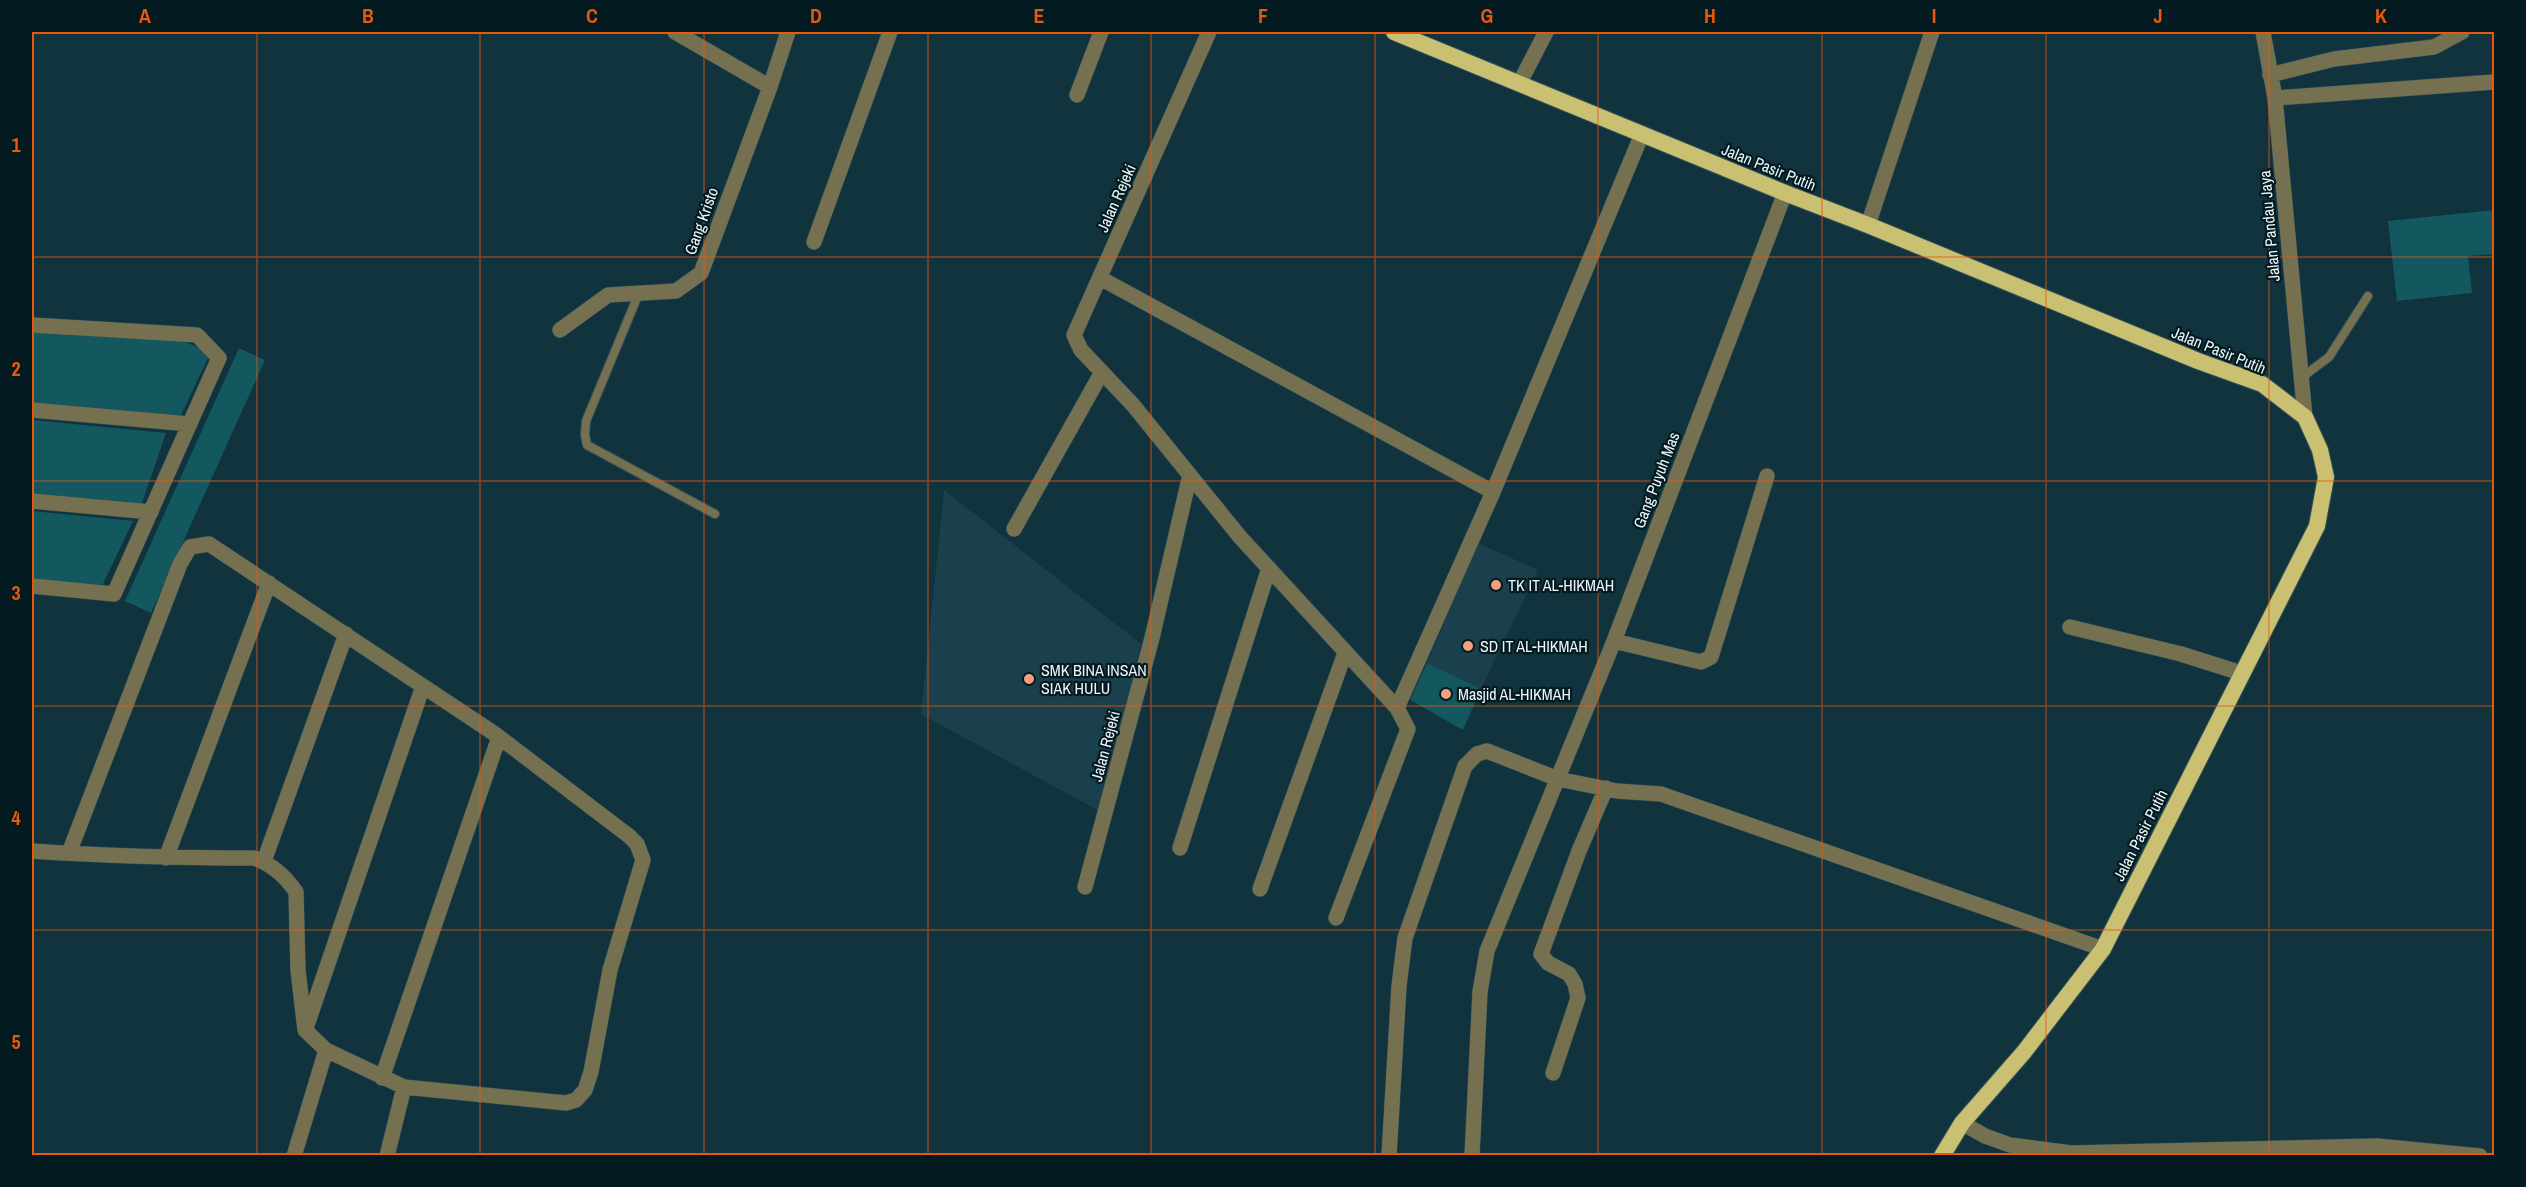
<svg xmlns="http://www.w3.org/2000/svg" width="2526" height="1187" font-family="'Archivo Narrow',sans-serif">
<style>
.built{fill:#1a404d}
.building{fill:#13585e}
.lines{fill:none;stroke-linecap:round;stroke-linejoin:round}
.service-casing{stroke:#34525c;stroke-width:10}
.minor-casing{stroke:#34525c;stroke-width:16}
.trunk-casing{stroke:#34525c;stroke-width:18}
.service{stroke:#757150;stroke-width:8}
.minor{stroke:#757150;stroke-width:15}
.trunk{stroke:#c9c071;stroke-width:16}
.grid{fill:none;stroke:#e8590c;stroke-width:1.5;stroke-opacity:0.55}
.poi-dot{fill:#f2a07f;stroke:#031a21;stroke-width:2}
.labels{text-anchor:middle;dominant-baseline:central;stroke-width:4.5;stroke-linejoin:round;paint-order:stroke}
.street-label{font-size:16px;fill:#edf6fa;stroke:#031a21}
.poi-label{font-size:16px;fill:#edf6fa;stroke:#031a21;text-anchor:start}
.neatline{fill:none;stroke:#e8590c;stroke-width:2}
.grid-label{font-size:20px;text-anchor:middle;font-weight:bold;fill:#e8590c}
</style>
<rect width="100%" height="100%" fill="#11333e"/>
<!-- built -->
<path class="built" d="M944,490L1141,644L1103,813L921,714Z
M1478,543L1538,570L1481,689L1427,663Z"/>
<!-- building -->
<path class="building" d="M2494,210V254L2468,256L2472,293L2397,301L2388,221Z
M32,330L176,338L199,348L208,358L180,417L32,404Z
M239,348L265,360L151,613L125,601Z
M32,420L166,433L141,506L32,495Z
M32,511L133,521L102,586L32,579Z
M1427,663L1481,689L1463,730L1410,700Z"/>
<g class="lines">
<defs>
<path id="service" d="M639,293L586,421L585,435L587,445L715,514
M2301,378L2329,357L2368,296"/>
<path id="minor" d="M675,32L770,87
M1209,32L1074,335L1081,350L1133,405L1240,537L1397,708L1408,729L1336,918
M2263,32L2275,98L2305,417
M2270,75L2334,59L2434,47L2462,32
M1519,84L1546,32
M1077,95L1101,32
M2275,98L2494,82
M1868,225L1932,32
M814,242L890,32
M1100,278L1493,492
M32,325L197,335L219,358L114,594L32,586
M560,330L608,295L676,291L701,273L770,87L788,32
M32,410L190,424
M32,501L151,512
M1014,529L1102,372
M2070,627L2181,654L2241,673
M1614,641L1701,662L1711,657L1767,476
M1397,708L1493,492L1642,134
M1180,848L1269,568
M32,851C106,856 180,858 254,858C271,864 286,877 296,892L298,970L305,1030L326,1050L404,1087L566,1103L576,1100L585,1090L591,1072L610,970L643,860L637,844L629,836L495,734L209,544L190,547L180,564L69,853
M166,858L269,583
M264,861L346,634
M1085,887L1152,638L1190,475
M1260,889L1345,653
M307,1025L423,686
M1553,1073L1578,998L1575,984L1569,974L1548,963L1541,954L1579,851L1606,788
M382,1078L498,740L495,734
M1962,1123L1985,1136L2010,1145L2071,1153L2377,1146L2480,1156
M294,1156L326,1050
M387,1156L404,1087
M1389,1156L1399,986L1405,938L1465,766L1477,754L1487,751L1558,779L1617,791L1661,794L2103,949
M1472,1156L1480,992L1487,951L1614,641L1785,193"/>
<path id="trunk" d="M1394,32L1785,193L1868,225L2198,361L2262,384L2305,417L2320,450L2326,477L2317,526L2103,949L2024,1052L1962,1123L1942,1156"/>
</defs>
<!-- service casing -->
<use href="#service" class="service-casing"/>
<!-- minor casing -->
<use href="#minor" class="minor-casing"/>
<!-- trunk casing -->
<use href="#trunk" class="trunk-casing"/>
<!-- service -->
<use href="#service" class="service"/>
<!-- minor -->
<use href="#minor" class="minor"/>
<!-- trunk -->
<use href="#trunk" class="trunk"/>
</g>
<!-- grid -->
<path class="grid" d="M257,32V1156M480,32V1156M704,32V1156M928,32V1156M1151,32V1156M1375,32V1156M1598,32V1156M1822,32V1156M2046,32V1156M2269,32V1156M32,257H2494M32,481H2494M32,706H2494M32,930H2494"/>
<!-- markers -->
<g class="poi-dot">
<circle cx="1496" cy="585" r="6"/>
<circle cx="1468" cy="646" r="6"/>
<circle cx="1029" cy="679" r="6"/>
<circle cx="1446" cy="694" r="6"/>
</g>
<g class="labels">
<!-- street labels -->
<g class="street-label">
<text transform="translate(1769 167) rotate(22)">Jalan Pasir Putih</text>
<text transform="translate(1116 198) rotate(-66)">Jalan Rejeki</text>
<text transform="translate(701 221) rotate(-70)">Gang Kristo</text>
<text transform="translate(2269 226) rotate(-95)">Jalan Pandau Jaya</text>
<text transform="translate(2219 350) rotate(22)">Jalan Pasir Putih</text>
<text transform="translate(1656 480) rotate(-69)">Gang Puyuh Mas</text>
<text transform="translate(1105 746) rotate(-75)">Jalan Rejeki</text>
<text transform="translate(2140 835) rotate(-63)">Jalan Pasir Putih</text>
</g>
<!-- poi labels -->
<g class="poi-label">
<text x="1508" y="585">TK IT AL-HIKMAH</text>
<text x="1480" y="646">SD IT AL-HIKMAH</text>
<text x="1041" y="670">SMK BINA INSAN<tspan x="1041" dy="18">SIAK HULU</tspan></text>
<text x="1458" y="694">Masjid AL-HIKMAH</text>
</g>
</g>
<!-- border -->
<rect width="2526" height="1187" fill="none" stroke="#031a21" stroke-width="66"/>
<rect x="33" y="33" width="2460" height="1121" class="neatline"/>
<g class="grid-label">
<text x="145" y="23">A</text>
<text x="368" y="23">B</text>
<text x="592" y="23">C</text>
<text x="816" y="23">D</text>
<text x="1039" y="23">E</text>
<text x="1263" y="23">F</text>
<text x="1487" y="23">G</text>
<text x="1710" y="23">H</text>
<text x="1934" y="23">I</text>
<text x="2158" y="23">J</text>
<text x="2381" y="23">K</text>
<text x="16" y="152">1</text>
<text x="16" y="376">2</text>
<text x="16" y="600">3</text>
<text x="16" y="825">4</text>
<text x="16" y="1049">5</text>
</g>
</svg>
